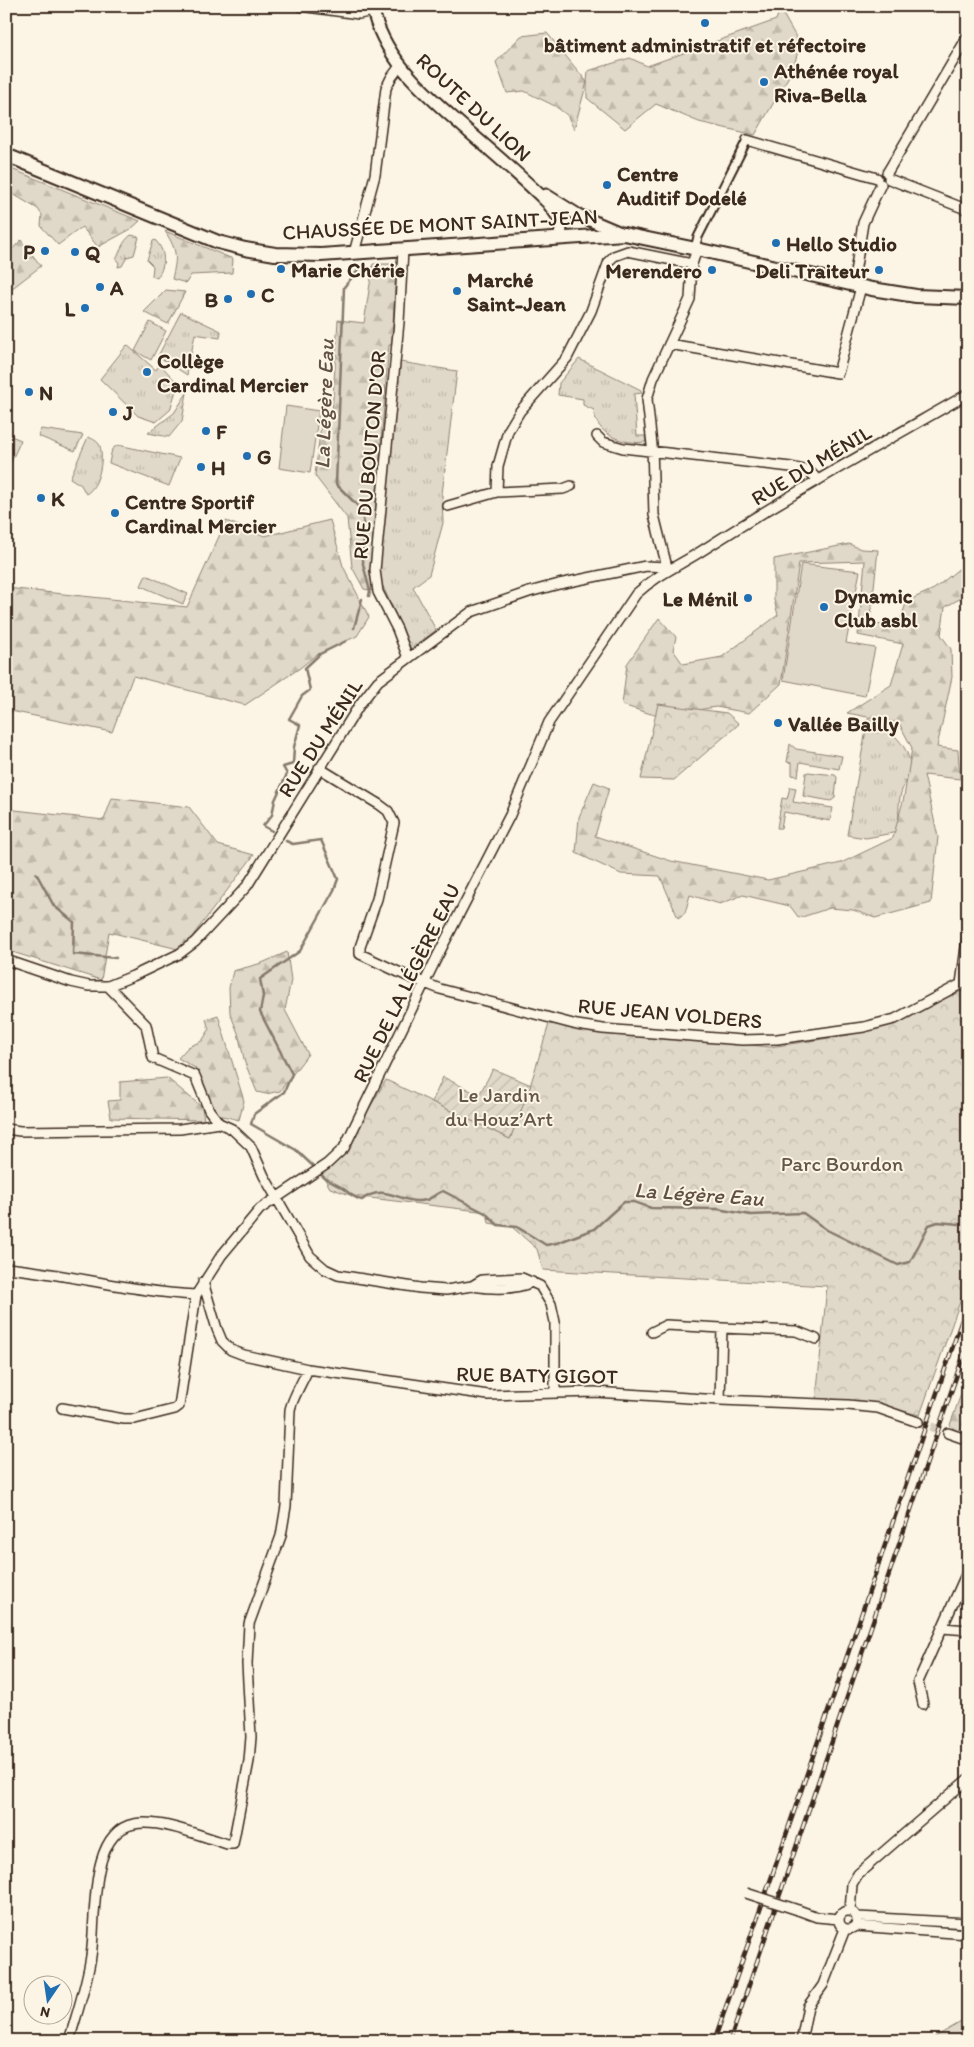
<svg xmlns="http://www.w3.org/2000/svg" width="974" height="2047" font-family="Itim,sans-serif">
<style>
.grass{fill:url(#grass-tufts);stroke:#8e8173}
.forest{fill:url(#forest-firs);stroke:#8e8173}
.park{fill:url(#park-crowns);stroke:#8e8173}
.garden{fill:url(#garden-furrows);stroke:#8e8173}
.pitch{fill:#e0d8c8;stroke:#8e8173}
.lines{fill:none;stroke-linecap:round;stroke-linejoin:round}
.stream{stroke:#85796b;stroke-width:2.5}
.minor-tunnel{stroke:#d5ccbd;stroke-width:9;stroke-dasharray:9 4.5;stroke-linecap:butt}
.pedestrian-casing{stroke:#3b2a1e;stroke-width:11}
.minor-casing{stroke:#3b2a1e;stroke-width:12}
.tertiary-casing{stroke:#3b2a1e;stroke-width:15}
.secondary-casing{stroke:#3b2a1e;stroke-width:16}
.pedestrian{stroke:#fcf5e5;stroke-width:7}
.minor{stroke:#fcf5e5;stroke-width:9}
.tertiary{stroke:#fcf5e5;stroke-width:11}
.secondary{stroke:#fcf5e5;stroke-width:12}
.rail-casing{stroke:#3b2a1e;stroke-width:4.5}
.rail{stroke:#fcf5e5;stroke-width:2.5;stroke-dasharray:8;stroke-linecap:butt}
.minor-bridge-casing{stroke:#3b2a1e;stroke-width:12;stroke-linecap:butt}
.minor-bridge{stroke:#fcf5e5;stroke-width:9}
.poi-dot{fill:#1f6fb2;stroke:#fcf5e5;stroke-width:2}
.labels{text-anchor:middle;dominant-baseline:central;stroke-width:4;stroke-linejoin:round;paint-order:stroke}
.poi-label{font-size:21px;font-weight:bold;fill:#3b2a1e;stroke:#fcf5e5;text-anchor:start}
.street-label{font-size:21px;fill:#3b2a1e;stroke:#fcf5e5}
.park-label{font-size:21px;fill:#645648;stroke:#fcf5e5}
.water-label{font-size:22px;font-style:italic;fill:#605144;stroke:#fcf5e5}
</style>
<defs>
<pattern id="grass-tufts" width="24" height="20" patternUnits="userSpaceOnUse" patternTransform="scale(1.25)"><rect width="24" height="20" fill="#e0d8c8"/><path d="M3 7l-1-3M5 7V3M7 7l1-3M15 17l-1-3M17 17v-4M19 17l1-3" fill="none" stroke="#c1baab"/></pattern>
<pattern id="forest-firs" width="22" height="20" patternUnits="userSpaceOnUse" patternTransform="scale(1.25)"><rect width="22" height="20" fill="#e0d8c8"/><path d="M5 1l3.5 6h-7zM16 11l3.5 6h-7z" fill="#c1baab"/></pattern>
<pattern id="park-crowns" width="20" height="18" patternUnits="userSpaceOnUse" patternTransform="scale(1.25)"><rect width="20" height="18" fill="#e0d8c8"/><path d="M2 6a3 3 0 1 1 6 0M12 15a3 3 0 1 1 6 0" fill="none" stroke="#c1baab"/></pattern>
<pattern id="garden-furrows" width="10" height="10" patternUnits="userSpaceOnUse" patternTransform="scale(1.25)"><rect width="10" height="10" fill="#e0d8c8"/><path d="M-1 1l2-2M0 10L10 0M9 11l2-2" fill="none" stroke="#c1baab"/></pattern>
</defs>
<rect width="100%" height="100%" fill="#fcf5e5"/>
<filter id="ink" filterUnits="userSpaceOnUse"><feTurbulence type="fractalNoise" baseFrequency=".02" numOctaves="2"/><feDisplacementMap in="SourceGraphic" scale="10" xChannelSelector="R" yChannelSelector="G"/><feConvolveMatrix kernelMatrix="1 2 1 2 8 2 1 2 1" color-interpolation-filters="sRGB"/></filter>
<g filter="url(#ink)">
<!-- grass -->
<path class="grass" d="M131,235L139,237L134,255L127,257L122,266L118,267L119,263L116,259C121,250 122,242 131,235Z
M155,240C166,251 166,265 157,278L152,276L153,266L147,260L153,241Z
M181,312L221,331L220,338L195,334L187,375L158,356Z
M127,345L156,370L160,364L178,384L170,410L156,422L138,416L100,379Z
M579,359L641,390L642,393L634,394L637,436H645L646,442C624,445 595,435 594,410L583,405V399L558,395L559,383Z
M400,362L457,371L442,494L443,523L429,575L413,587L436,630L411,649L380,580L381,549Z
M187,393L182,421L169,437L148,433L174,413Z
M41,429L83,435L75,451L38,436Z
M88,437C93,439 98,441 100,446C104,460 99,487 86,494L81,485L70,478Z
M118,445L180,458L169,486L109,463L112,449Z
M868,719C885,722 909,746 910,764C910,774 902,787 900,797C898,808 899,821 898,832L866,838L847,835Z
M790,744L796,749L842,756L839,769L800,762L798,776L792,775V763L787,762Z
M808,772L835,775L837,777L835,798L831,801L803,796L806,773Z
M790,787L796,788L793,802L833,808L830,821L784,812L781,828H777L782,798L787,799Z"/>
<!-- forest -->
<path class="forest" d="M780,9L800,44L793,69L755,135L699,122L656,104L625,129L587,98V82L574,129L567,115L555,106L524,91L507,93L496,62L521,36L547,33L587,82L588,71L630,58L647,66L776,20Z
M6,167L19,172L140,221L131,229L98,247L82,227L58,245L41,226L42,215L38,209L6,190Z
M165,231L233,259L232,273L191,275L186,283L172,279C177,257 178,252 165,231Z
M21,240L41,266L6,293V256Z
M373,264H396L392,345H389L370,576L374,591L364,589L352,567L347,518L315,476L321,423L332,412L338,320L364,323Z
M166,290L185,292L168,324L144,312Z
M330,520L343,566L369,617L357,636L316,655L300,668L245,705L133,676L112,732L6,710V588L187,607L226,521L265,536Z
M849,544L861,549L878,550L870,624L898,626L907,601L934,589L961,567L968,568V597H963L945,607L941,635L951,649L952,677L937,747L958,750L960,779L924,775L938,837L931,903L875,918L853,910L830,908L799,918L790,906L743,895L720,904L690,895L685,913L678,918L660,876L621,874L576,853L579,817L594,782L609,788L595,836L671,861L768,880L841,863L893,838L904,797L912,748L899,723L847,713L891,685L903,644L858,635L865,561L799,563L781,684L749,713L716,707L685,712L651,714L622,705L627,664L659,618L676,637L673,650L683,664L722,657L778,615L774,600V559Z
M112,798L189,807L218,845L254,855L182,950L109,932L101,980L6,950V809L104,820Z
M287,952L291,980L285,1010L308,1054L280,1091L266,1094L257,1092L245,1063L238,1033L230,1013L229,988L233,971L262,963Z
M218,1015L244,1101L239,1120L219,1115L208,1098L195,1068L178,1058L188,1047L202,1041L209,1030L206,1019Z
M167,1078L202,1107L204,1120L111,1118L108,1101L120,1100V1082Z
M968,1374V1415L958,1432L950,1425Z"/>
<!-- park -->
<path class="park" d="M658,704L727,713L739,724L674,780L641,779Z
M968,989V1279L920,1415L874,1405L816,1400L827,1286L543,1270L537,1249L512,1227L489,1223L487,1212L353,1196L330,1188L322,1174L343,1153L386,1080L510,1139L531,1083L549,1024L770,1047L849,1035Z"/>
<!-- garden -->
<path class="garden" d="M493,1069L531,1085L510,1139L432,1102L443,1077L479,1095Z"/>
<!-- pitch -->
<path class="pitch" d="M150,322L166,331L151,360L135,351Z
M286,406L319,411L310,473L279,468Z
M6,434L21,440L6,473Z
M801,564L860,571L846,643L875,648L865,696L783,680Z
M146,575L188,594L183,604L141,586Z
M963,2021L968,2029V2041H928Z"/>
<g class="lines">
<!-- stream -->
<path class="stream" d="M361,267L344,287L336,484L362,510L364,527L363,564L370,591L369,596
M354,628L362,599
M272,831L263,826L272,815L275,800L287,774L283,767L293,764L294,747L300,725L289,719L302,696L310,690L305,668L320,654L346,641
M286,841L293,844L321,840L338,879L334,890L300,951L260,979L263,996L260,1012L292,1074L284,1092L254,1114L251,1124L296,1150L313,1166
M36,873L54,906L74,922L73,954L116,958
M321,1175C329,1182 337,1184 345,1190C352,1195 354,1198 362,1200C386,1181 401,1206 426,1200C431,1199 437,1193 443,1191L485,1213L498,1225L517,1227L546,1245L557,1243L594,1229L624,1202H634L651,1208L717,1209L751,1215L803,1213L827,1230L898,1265L910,1262L929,1225L938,1222L959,1224"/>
<!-- minor-tunnel -->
<path class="minor-tunnel" d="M918,1422L948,1433"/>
<defs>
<path id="pedestrian" d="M695,248L698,237L747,140"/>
<path id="minor" d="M300,6L359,14L373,11
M747,140L877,178
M887,173L968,36
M889,179L968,210
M403,250L399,322L375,570L378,592L397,629L408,658
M354,253L375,175L386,88L391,78L400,66
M853,285L863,223L881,184
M669,344L838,373L861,287
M597,436L603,442L623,448L791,467L809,471L818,480
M497,492L498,466L508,431L520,411L567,358L591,311L609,261L614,256L628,251L692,264
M448,506L497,492L563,489L571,486
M672,568L667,567L654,515L652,445L647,399L653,379L690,299L692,264L697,249
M319,768L380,805L388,811L394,823L377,899L360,947V954L407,976L440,989L577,1025L603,1029L742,1040L777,1039L864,1027L895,1019L961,984L968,982
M6,960L71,982L89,986H108L133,976L179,954L195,942L247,886L360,704L378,681L471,612L529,592L559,584L646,566L667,567
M961,984L968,932
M108,986L146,1025L153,1058L195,1076L209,1110L219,1123L232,1129L251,1147L264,1176L310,1256L325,1269L338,1275L420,1288L446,1290L472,1286L482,1280L522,1278L540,1286L551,1304L555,1322V1393
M6,1129L20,1131L180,1129L219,1123
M6,1268C70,1274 133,1292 196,1295
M203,1282L217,1329L222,1341L231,1350L244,1355L308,1369L488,1395L595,1392L720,1400L848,1405L878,1408L918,1422
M472,1286C491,1289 515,1290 532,1282
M652,1332L666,1325L722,1328L796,1331L816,1339
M720,1400L722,1328
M62,1408L124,1419H135L175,1409L179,1406L196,1295L221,1256L260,1209L327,1164L344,1148L438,955L510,815L549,722L636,594C656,575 680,565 703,550C789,495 879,445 968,394
M948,1433L968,1440
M942,1628L968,1630
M923,1704L918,1682L968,1570
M798,1910L817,1917L839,1919
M850,1911L852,1884L858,1874L968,1779
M839 1920a9 9 0 1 1 18 0a9 9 0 1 1-18 0Z
M858,1917L968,1923
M856,1926L968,1934
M69,2041C77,2013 87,1984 91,1956C97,1921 87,1833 134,1824C161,1819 201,1836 227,1844H233L249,1761L251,1737L247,1664L249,1624L281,1536L286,1506L290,1410C292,1399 303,1381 308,1369
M801,2041L808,2006L823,1985L845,1929"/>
<path id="tertiary" d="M372,6C383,61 429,96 468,131C495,154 522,177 547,202C557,215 565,222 559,238
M546,195L578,215L623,234"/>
<path id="secondary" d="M6,155L218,242L245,249L275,254L321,255L624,234L701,250L872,289L916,296L968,298"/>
</defs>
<!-- pedestrian casing -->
<use href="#pedestrian" class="pedestrian-casing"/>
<!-- minor casing -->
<use href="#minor" class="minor-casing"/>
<!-- tertiary casing -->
<use href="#tertiary" class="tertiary-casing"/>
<!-- secondary casing -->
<use href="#secondary" class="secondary-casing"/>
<!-- pedestrian -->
<use href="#pedestrian" class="pedestrian"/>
<!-- minor -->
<use href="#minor" class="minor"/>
<!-- tertiary -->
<use href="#tertiary" class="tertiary"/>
<!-- secondary -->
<use href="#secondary" class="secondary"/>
<defs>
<path id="rail" d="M714,2041L773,1873L968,1302
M730,2041L968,1342"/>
</defs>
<!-- rail casing -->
<use href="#rail" class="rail-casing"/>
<!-- rail -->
<use href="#rail" class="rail"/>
<defs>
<path id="minor-bridge" d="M746,1893L798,1910"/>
</defs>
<!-- minor-bridge casing -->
<use href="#minor-bridge" class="minor-bridge-casing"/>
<!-- minor-bridge -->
<use href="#minor-bridge" class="minor-bridge"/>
</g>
</g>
<!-- markers -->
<g class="poi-dot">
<circle cx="705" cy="23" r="5"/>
<circle cx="764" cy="82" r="5"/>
<circle cx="607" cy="185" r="5"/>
<circle cx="776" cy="243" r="5"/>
<circle cx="45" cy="251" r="5"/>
<circle cx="75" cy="252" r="5"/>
<circle cx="281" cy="269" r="5"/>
<circle cx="712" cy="270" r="5"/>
<circle cx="879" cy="270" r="5"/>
<circle cx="100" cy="287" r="5"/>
<circle cx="457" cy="291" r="5"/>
<circle cx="251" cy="294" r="5"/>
<circle cx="228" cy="299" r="5"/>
<circle cx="85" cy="308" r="5"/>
<circle cx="147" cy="372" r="5"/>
<circle cx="29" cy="392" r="5"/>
<circle cx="113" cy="412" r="5"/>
<circle cx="206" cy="431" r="5"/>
<circle cx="247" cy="456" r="5"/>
<circle cx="201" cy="467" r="5"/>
<circle cx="41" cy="498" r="5"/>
<circle cx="115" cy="513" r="5"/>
<circle cx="748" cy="598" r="5"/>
<circle cx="824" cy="607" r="5"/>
<circle cx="778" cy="723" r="5"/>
</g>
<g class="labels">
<!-- poi labels -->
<g class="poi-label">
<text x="705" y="44" text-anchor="middle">bâtiment administratif et réfectoire</text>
<text x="774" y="70">Athénée royal<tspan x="774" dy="24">Riva-Bella</tspan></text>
<text x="617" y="173">Centre<tspan x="617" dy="24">Auditif Dodelé</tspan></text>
<text x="786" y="243">Hello Studio</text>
<text x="35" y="251" text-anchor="end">P</text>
<text x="85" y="252">Q</text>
<text x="291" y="269">Marie Chérie</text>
<text x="702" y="270" text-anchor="end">Merendero</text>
<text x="869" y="270" text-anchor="end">Deli Traiteur</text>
<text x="467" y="279">Marché<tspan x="467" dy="24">Saint-Jean</tspan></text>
<text x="110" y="287">A</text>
<text x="261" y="294">C</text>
<text x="218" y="299" text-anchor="end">B</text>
<text x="75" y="308" text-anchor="end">L</text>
<text x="157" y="360">Collège<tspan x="157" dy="24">Cardinal Mercier</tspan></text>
<text x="39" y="392">N</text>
<text x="123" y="412">J</text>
<text x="216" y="431">F</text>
<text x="257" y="456">G</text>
<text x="211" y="467">H</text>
<text x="51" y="498">K</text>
<text x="125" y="501">Centre Sportif<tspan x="125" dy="24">Cardinal Mercier</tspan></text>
<text x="834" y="595">Dynamic<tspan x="834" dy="24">Club asbl</tspan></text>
<text x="738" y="598" text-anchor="end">Le Ménil</text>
<text x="788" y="723">Vallée Bailly</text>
</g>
<!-- street labels -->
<g class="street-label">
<text transform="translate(474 107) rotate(43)">ROUTE DU LION</text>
<text transform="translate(440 224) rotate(-3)">CHAUSSÉE DE MONT SAINT-JEAN</text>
<text transform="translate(369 455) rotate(-85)">RUE DU BOUTON D'OR</text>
<text transform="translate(811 465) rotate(-31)">RUE DU MÉNIL</text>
<text transform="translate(320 738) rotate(-57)">RUE DU MÉNIL</text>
<text transform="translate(406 983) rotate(-64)">RUE DE LA LÉGÈRE EAU</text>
<text transform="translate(670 1013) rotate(5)">RUE JEAN VOLDERS</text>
<text transform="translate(537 1375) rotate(1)">RUE BATY GIGOT</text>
</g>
<!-- park labels -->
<g class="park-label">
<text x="499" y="1094">Le Jardin<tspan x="499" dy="24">du Houz’Art</tspan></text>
<text x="842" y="1163">Parc Bourdon</text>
</g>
<!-- water labels -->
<g class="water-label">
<text transform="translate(324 404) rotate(-88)">La Légère Eau</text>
<text transform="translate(699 1194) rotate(4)">La Légère Eau</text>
</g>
</g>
<!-- margin -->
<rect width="974" height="2047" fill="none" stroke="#fcf5e5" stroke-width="25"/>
<rect x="12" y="12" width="949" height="2022" fill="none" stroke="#3b2a1e" stroke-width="2" filter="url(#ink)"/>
<!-- north arrow -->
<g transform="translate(48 2000) rotate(193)"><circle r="24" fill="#fcf5e5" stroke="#afa495"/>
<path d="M0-4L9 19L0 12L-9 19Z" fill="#1f6fb2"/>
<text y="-8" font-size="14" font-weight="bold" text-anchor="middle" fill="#3b2a1e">N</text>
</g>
</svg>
